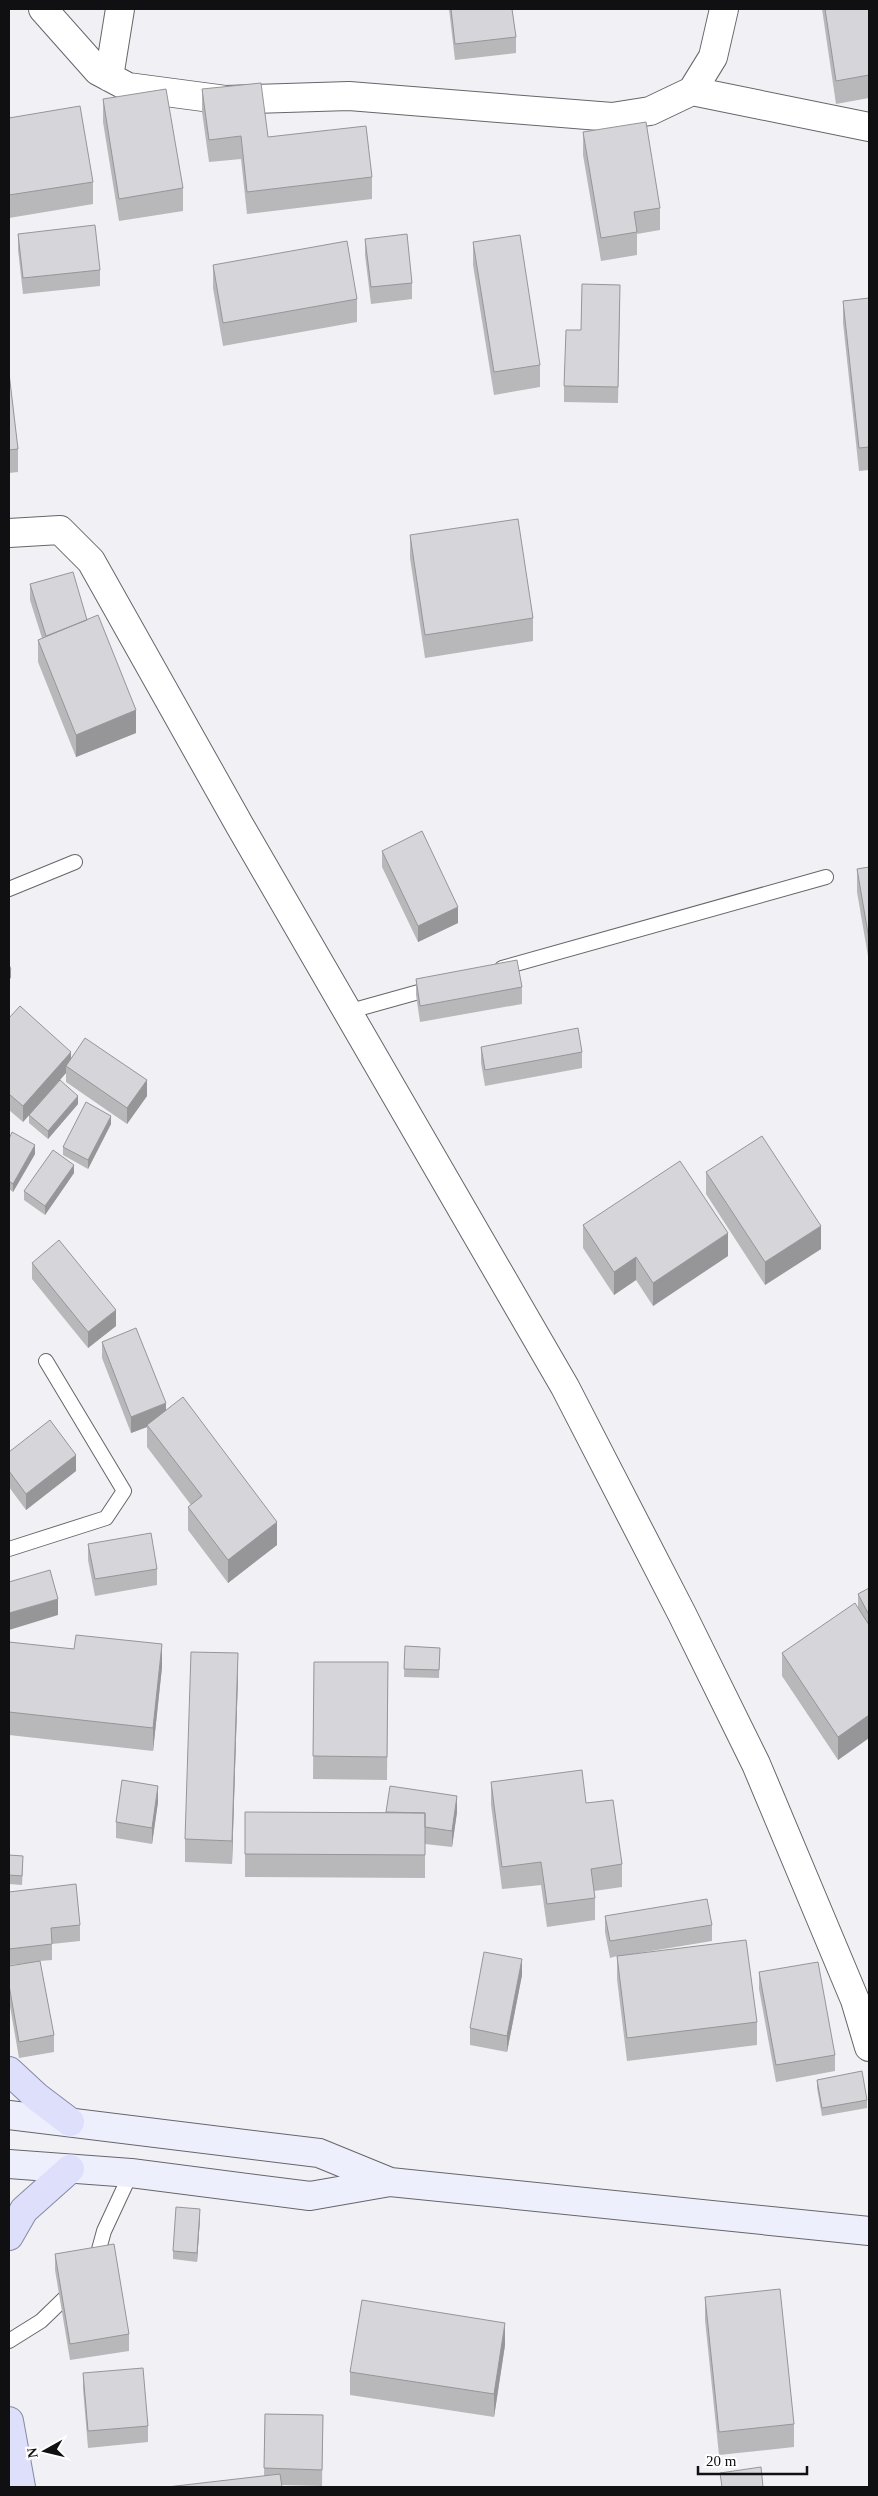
<svg xmlns="http://www.w3.org/2000/svg" width="878" height="2496" font-family="'Times New Roman',serif">
<style>
.lines{fill:none;stroke-linecap:round;stroke-linejoin:round}
.service-casing{stroke:#66666a;stroke-width:16}
.minor-casing{stroke:#66666a;stroke-width:30}
.secondary-casing{stroke:#66666a;stroke-width:30}
.primary-casing{stroke:#8788a8;stroke-width:30}
.service{stroke:#fff;stroke-width:14}
.minor{stroke:#fff;stroke-width:28}
.secondary{stroke:#eeeffd;stroke-width:28}
.primary{stroke:#dddffb;stroke-width:28}
.wall{fill:#b8b8bb}
.shaded-wall{fill:#969699}
.building{fill:#d6d6da;stroke:#969699}
</style>
<rect width="100%" height="100%" fill="#f1f1f5"/>
<g class="lines">
<defs>
<path id="service" d="M9,889L75,862
M502,968L826,877
M347,1012L433,988
M9,1549L106,1518L124,1491L46,1361
M91,2263L98,2253L104,2231L131,2173
M9,2341L41,2321L72,2291"/>
<path id="minor" d="M43,9L98,71L128,87L226,100L349,96L612,117L650,111L692,91L713,57L724,9
M109,77L120,9
M692,91L869,127
M9,533L60,530L91,561L240,826L565,1387L682,1614L756,1764L855,2000L869,2047"/>
<path id="secondary" d="M9,2115L319,2153L390,2182
M9,2164L131,2173L310,2196L390,2182L869,2231"/>
<path id="primary" d="M9,2071L37,2097L70,2122
M9,2236L24,2210L70,2169
M9,2421L21,2487"/>
</defs>
<!-- service casing -->
<use href="#service" class="service-casing"/>
<!-- minor casing -->
<use href="#minor" class="minor-casing"/>
<!-- secondary casing -->
<use href="#secondary" class="secondary-casing"/>
<!-- primary casing -->
<use href="#primary" class="primary-casing"/>
<!-- service -->
<use href="#service" class="service"/>
<!-- minor -->
<use href="#minor" class="minor"/>
<!-- secondary -->
<use href="#secondary" class="secondary"/>
<!-- primary -->
<use href="#primary" class="primary"/>
</g>
<!-- wall -->
<path class="wall" d="M449,9H512L516,37V53L455,60Z
M822,9H869V98L836,104Z
M202,89L268,137L372,177V199L247,214L241,159L209,162L202,112Z
M103,99L183,188V211L119,221L103,122Z
M9,118L93,182V204L9,218Z
M583,132L660,208V230L637,234V255L601,261L583,155Z
M18,234L100,270V286L23,294L18,250Z
M365,239L412,283V299L371,304L365,255Z
M473,242L540,365V387L494,395L473,265Z
M213,265L357,299V322L223,346L213,288Z
M869,298V470L859,471L843,323V301Z
M620,301L618,403L564,402V386L581,330Z
M9,373L18,449V472L9,473Z
M410,535L533,618V641L425,658L410,558Z
M30,584L87,620L136,733L76,757L38,662V640L42,638L30,600Z
M382,851L458,923L418,942L382,867Z
M869,867V962L857,892V869Z
M416,979L522,987V1004L420,1022L416,995Z
M9,1018L71,1059L147,1096L127,1124L66,1082V1073L60,1080L78,1104L48,1139L29,1123V1115L36,1107L23,1122L9,1110Z
M481,1047L582,1052V1068L485,1086L481,1063Z
M111,1124L88,1169L63,1155V1147Z
M9,1139L35,1154L13,1192L9,1189Z
M706,1172L821,1249L765,1285L706,1194Z
M74,1173L45,1215L24,1200V1191Z
M583,1225L728,1256L653,1306L636,1280L614,1295L583,1248Z
M32,1263L116,1326L88,1348L32,1279Z
M102,1342L166,1410L277,1545L228,1583L188,1530V1507L191,1505L147,1447V1427L131,1433L102,1358Z
M9,1452L76,1471L26,1510L9,1487Z
M88,1544L157,1569V1585L95,1596L88,1560Z
M869,1588V1738L838,1760L782,1676V1653L858,1608V1594Z
M9,1642L162,1667L153,1751L9,1735Z
M405,1646L440,1648L439,1678L404,1677Z
M314,1662H388L387,1780L313,1779Z
M238,1676L232,1864L185,1862V1839Z
M491,1782L586,1803L622,1864V1887L594,1891L595,1898V1920L547,1927L541,1885L502,1889L491,1805Z
M158,1802L152,1844L116,1838V1822Z
M245,1812H457L452,1847L425,1844V1878L245,1877Z
M9,1855L23,1864L22,1885L9,1884Z
M9,1892L80,1925V1941L52,1944V1960L40,1961L54,2035V2052L19,2058L9,2001V1966L30,1963L9,1965Z
M605,1916L712,1925V1941L633,1954L757,2022V2045L627,2061L617,1979V1956L610,1958L605,1932Z
M759,1972L835,2055V2071L776,2082L759,1989Z
M522,1975L507,2052L470,2045V2028Z
M817,2080L867,2100V2108L822,2116L817,2088Z
M200,2218L197,2262L173,2259V2251Z
M55,2254L129,2334V2351L70,2360L55,2270Z
M705,2297L794,2424V2447L719,2455L705,2320Z
M505,2345L494,2417L350,2395V2372Z
M83,2373L148,2426V2442L88,2448L83,2389Z
M265,2414L323,2415L322,2486L281,2485L264,2476Z"/>
<!-- shaded-wall -->
<path class="shaded-wall" d="M136,710V733L76,757V735Z
M458,907V923L418,942V926Z
M11,969V978L9,979V971Z
M71,1052V1068L66,1066V1073L23,1122V1106Z
M147,1080V1096L127,1124V1108Z
M78,1096V1104L48,1139V1131Z
M111,1116V1124L88,1169V1160Z
M35,1145V1154L13,1192V1184Z
M74,1165V1173L45,1215V1206Z
M821,1226V1249L765,1285V1262Z
M728,1233V1256L653,1306V1283Z
M636,1257V1280L614,1295V1272Z
M116,1310V1326L88,1348V1332Z
M166,1403V1419L147,1425V1427L131,1433V1417Z
M76,1455V1471L26,1510V1494Z
M277,1522V1545L228,1583V1560Z
M58,1599V1615L9,1630V1613Z
M162,1644V1667L153,1751V1728Z
M238,1653V1676L232,1864V1841Z
M869,1715V1738L838,1760V1737Z
M158,1786V1802L152,1844V1828Z
M457,1796V1812L452,1847V1831Z
M522,1959V1975L507,2052V2036Z
M200,2209V2218L197,2262V2253Z
M505,2323V2345L494,2417V2394Z"/>
<!-- building -->
<path class="building" d="M451,9H512L516,37L455,44Z
M825,9H869V75L836,81Z
M261,83L268,137L366,126L372,177L247,192L241,136L209,140L202,89Z
M166,89L183,188L119,199L103,99Z
M80,106L93,182L9,195V118Z
M646,122L660,208L634,212L637,232L601,238L583,132Z
M95,225L100,270L23,278L18,234Z
M407,234L412,283L371,287L365,239Z
M520,235L540,365L494,372L473,242Z
M347,241L357,299L223,323L213,265Z
M582,284L620,285L618,387L564,386L566,330H581Z
M869,298V447L859,448L843,301Z
M9,373L18,449L9,450Z
M518,519L533,618L425,635L410,535Z
M73,572L87,620L46,636L30,584Z
M98,615L136,710L76,735L38,640Z
M422,831L458,907L418,926L382,851Z
M869,867V939L857,869Z
M517,960L522,987L420,1006L416,979Z
M9,965L11,969L9,971Z
M20,1006L71,1052L23,1106L9,1094V1018Z
M578,1028L582,1052L485,1070L481,1047Z
M85,1038L147,1080L127,1108L66,1066Z
M60,1080L78,1096L48,1131L29,1115Z
M86,1102L111,1116L88,1160L63,1147Z
M12,1132L35,1145L13,1184L9,1181V1139Z
M762,1136L821,1226L765,1262L706,1172Z
M53,1150L74,1165L45,1206L24,1191Z
M680,1161L728,1233L653,1283L636,1257L614,1272L583,1225Z
M59,1240L116,1310L88,1332L32,1263Z
M136,1328L166,1403L131,1417L102,1342Z
M183,1397L277,1522L228,1560L188,1507L202,1496L147,1425Z
M50,1420L76,1455L26,1494L9,1471V1452Z
M151,1533L157,1569L95,1579L88,1544Z
M50,1570L58,1599L9,1613V1582Z
M869,1588V1615L858,1594Z
M855,1603L869,1625V1715L838,1737L782,1653Z
M76,1635L162,1644L153,1728L9,1712V1642L74,1649Z
M405,1646L440,1648L439,1670L404,1669Z
M191,1652L238,1653L232,1841L185,1839Z
M314,1662H388L387,1757L313,1756Z
M582,1770L586,1803L613,1800L622,1864L591,1869L595,1898L547,1904L541,1862L502,1867L491,1782Z
M122,1780L158,1786L152,1828L116,1822Z
M390,1786L457,1796L452,1831L425,1827V1813L386,1812Z
M245,1812L425,1813V1855L245,1854Z
M9,1855L23,1856L22,1876L9,1875Z
M76,1884L80,1925L51,1928L52,1944L9,1949V1892Z
M707,1899L712,1925L610,1941L605,1916Z
M746,1940L757,2022L627,2038L617,1956Z
M484,1952L522,1959L507,2036L470,2028Z
M40,1961L54,2035L19,2042L9,1985V1966Z
M818,1962L835,2055L776,2065L759,1972Z
M862,2071L867,2100L822,2108L817,2080Z
M176,2207L200,2209L197,2253L173,2251Z
M114,2244L129,2334L70,2344L55,2254Z
M780,2289L794,2424L719,2432L705,2297Z
M362,2300L505,2323L494,2394L350,2372Z
M143,2368L148,2426L88,2431L83,2373Z
M265,2414L323,2415L322,2470L264,2468Z
M761,2467L763,2487H722L720,2473Z
M280,2474L282,2487H167Z"/>
<!-- border -->
<rect width="878" height="2496" fill="none" stroke="#101012" stroke-width="20"/>
<!-- north arrow -->
<g transform="translate(45 2451) rotate(262)" stroke="#ffffff" stroke-width="4" paint-order="stroke">
<path d="M0-4L9 19L0 12L-9 19Z" fill="#101012"/>
<text y="-8" font-size="14" font-weight="bold" text-anchor="middle" fill="#101012">N</text>
</g>
<!-- scale -->
<path d="M698 2466v8h109v-8" fill="none" stroke="#101012" stroke-width="2.5"/>
<text x="706" y="2466" font-size="15" fill="#101012" stroke="#ffffff" stroke-width="4" paint-order="stroke">20 m</text>
</svg>
